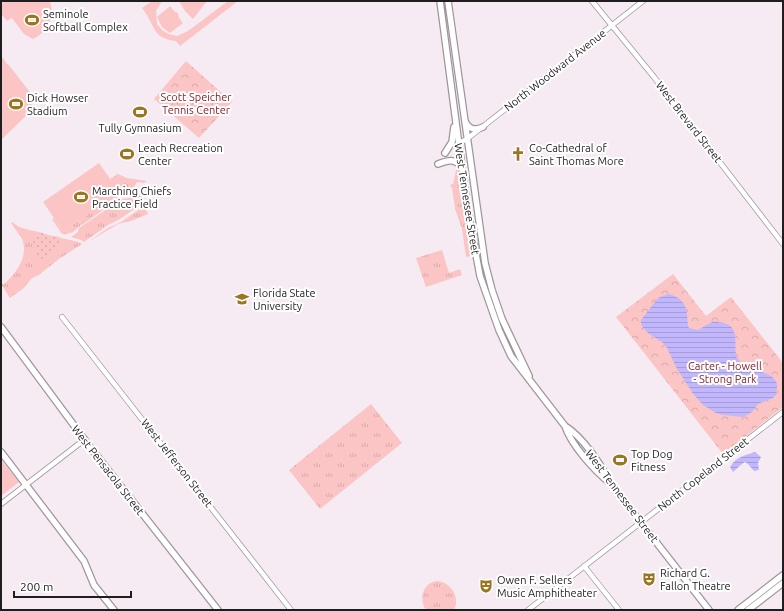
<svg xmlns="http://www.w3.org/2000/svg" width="784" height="611" font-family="Ubuntu,sans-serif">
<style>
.grass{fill:url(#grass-tufts)}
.forest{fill:url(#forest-crowns)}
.garden{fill:url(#garden-dots)}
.pitch{fill:#fcc5c5}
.water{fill:url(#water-rules)}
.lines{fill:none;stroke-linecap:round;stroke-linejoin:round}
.minor-casing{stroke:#9f969d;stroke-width:6}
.major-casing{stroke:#9f969d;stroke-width:8}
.minor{stroke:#fff;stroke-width:4.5}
.major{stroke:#fff;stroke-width:5.5}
.labels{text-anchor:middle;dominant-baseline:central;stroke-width:4;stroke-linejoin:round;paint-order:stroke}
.poi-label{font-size:11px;fill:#201d1f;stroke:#fff;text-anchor:start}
.street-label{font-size:11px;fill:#201d1f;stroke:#fff}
.park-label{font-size:11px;fill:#80222d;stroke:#fff}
</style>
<defs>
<pattern id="grass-tufts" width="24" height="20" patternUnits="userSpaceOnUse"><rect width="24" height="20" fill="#fcc5c5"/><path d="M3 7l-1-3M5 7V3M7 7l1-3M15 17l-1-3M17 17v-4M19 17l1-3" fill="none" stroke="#d8a9a9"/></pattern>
<pattern id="forest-crowns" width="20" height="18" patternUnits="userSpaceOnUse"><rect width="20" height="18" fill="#fcc5c5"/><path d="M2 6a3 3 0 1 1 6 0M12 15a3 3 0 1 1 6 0" fill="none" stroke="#d8a9a9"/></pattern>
<pattern id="garden-dots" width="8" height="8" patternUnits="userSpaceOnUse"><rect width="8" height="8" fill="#fcc5c5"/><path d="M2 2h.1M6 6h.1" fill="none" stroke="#d8a9a9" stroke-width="1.8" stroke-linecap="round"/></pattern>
<pattern id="water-rules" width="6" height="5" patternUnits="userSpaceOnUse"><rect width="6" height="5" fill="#c2b7fc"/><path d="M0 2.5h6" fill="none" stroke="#a69dd8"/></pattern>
</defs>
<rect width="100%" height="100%" fill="#f6ebf3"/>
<!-- grass -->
<path class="grass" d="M457,166L471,256L466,257L462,229L455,209L452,188L450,185L453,184Z
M118,174L127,178L147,181L144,183L137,182L133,189L123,190L119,192L110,179Z
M122,191H132L133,195L129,197L124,195L82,225L80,224L81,225L73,232L67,234H62L52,219L54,218L63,231Z
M137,195L142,197L143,203L120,219L108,225L84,242L81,240L71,237L78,232L79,228L122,199L129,198Z
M144,206L148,214L131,221L118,224L88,242L108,228L121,222Z
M12,222L19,227L52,236L79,242L82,244L59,259L40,274L31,279L24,288L10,298L1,284H4C16,273 29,257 22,239C19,233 14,228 11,223Z
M442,250L449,273L460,269L462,275L426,287L416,258Z
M371,404L402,443L320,509L289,470Z
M436,581C450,581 461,597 454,610H427L424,607C420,596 423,584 436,581Z"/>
<!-- forest -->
<path class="forest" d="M186,61L232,102L199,138L154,99Z
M673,274L706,316L731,297L783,363V407L723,454L616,317Z"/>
<!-- garden -->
<path class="garden" d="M35,231L52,236L60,237L58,246L44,259L39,258L33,246Z"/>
<!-- pitch -->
<path class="pitch" d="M5,1H50C55,18 48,32 33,39L24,34L12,18L7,21L1,14V4Z
M152,1H162L156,11L157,24L163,31L169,34L177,36L188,31L228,1H238L180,46L176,41C152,39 155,24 142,8Z
M179,1H207L193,19L185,11Z
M170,6L174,11L178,13L179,18L183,23L170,33L162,27L157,17Z
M3,58L7,64H8L33,96L31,111L1,140V59Z
M99,163L120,193L63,231L43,202Z
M1,460L19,482L1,496Z"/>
<!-- water -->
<path class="water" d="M668,294C679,296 687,304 687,315C688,320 687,324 689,328L698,330L714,321C718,323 723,322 727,324C740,330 733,348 737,358C740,361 743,364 747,366C757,372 783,374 776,391L777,394L773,398L758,404L752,412L743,417L723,415L716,413L703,405L694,395L677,369L667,348L663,343L648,333L644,329L641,324V320L658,298Z
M755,452L761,457L758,463L759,470L754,471L748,464L745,462L742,464L733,472L730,467C737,456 744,456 755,452Z"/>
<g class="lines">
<defs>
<path id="minor" d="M592,1L654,77L783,244
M459,143L467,139L643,1
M62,317L291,610
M1,504L84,440
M584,566L619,610
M528,610L783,412"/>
<path id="major" d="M440,1L467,206L480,276L499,330L511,356L565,426C583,437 602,466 611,484L709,610
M448,1L485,263L492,290L502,319L529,376
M465,121C468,129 475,131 483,127
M445,153L452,142L454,127
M438,164C448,160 456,158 462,168
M1,327L90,447L218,610
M565,426C571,445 595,471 610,483
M1,452L84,561L94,585L114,610
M738,610L783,575
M748,610L783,583"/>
</defs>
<!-- minor casing -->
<use href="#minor" class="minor-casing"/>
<!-- major casing -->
<use href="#major" class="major-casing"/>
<!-- minor -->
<use href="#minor" class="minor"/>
<!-- major -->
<use href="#major" class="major"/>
</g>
<!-- icons -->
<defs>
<symbol id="stadium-bare" viewBox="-9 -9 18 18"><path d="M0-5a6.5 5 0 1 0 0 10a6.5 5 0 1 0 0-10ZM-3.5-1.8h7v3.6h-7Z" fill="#9b7621" stroke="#fff" stroke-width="2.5" paint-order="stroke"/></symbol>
<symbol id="church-bare" viewBox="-9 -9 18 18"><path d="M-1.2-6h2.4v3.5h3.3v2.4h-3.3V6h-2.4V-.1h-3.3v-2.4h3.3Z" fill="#9b7621" stroke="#fff" stroke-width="2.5" paint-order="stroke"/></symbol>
<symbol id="university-bare" viewBox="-9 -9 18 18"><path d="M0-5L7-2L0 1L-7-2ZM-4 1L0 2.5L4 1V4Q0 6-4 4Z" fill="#9b7621" stroke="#fff" stroke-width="2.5" paint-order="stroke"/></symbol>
<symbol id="theatre-bare" viewBox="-9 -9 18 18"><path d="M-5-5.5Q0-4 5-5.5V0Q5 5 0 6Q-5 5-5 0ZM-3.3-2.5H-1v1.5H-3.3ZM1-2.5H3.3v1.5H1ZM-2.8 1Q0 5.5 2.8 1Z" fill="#9b7621" stroke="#fff" stroke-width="2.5" paint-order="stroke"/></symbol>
</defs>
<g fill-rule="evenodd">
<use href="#stadium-bare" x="22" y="10" width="20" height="20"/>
<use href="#stadium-bare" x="6" y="94" width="20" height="20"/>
<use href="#stadium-bare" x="130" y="102" width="20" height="20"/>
<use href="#stadium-bare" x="117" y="144" width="20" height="20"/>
<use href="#church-bare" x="508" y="144" width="20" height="20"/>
<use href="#stadium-bare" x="71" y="187" width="20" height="20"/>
<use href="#university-bare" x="232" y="289" width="20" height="20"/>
<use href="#stadium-bare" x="610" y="450" width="20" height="20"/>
<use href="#theatre-bare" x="639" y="569" width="20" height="20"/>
<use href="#theatre-bare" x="476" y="576" width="20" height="20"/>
</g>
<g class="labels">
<!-- poi labels -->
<g class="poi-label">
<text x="43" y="14">Seminole<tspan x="43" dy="13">Softball Complex</tspan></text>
<text x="27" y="98">Dick Howser<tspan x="27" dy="13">Stadium</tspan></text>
<text x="140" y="128" text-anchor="middle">Tully Gymnasium</text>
<text x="138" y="148">Leach Recreation<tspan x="138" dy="13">Center</tspan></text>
<text x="529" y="148">Co-Cathedral of<tspan x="529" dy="13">Saint Thomas More</tspan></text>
<text x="92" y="191">Marching Chiefs<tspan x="92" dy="13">Practice Field</tspan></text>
<text x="253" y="293">Florida State<tspan x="253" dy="13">University</tspan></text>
<text x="631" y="454">Top Dog<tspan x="631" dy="13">Fitness</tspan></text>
<text x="660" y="573">Richard G.<tspan x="660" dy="13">Fallon Theatre</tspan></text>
<text x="497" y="580">Owen F. Sellers<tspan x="497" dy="13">Music Amphitheater</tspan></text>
</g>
<!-- street labels -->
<g class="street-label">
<text transform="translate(555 70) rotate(-38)">North Woodward Avenue</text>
<text transform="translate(689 122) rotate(52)">West Brevard Street</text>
<text transform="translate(467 199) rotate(81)">West Tennessee Street</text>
<text transform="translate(177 463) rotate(52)">West Jefferson Street</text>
<text transform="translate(108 470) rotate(52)">West Pensacola Street</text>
<text transform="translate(703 474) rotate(-38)">North Copeland Street</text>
<text transform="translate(622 496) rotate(53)">West Tennessee Street</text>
</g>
<!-- park labels -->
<g class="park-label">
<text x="196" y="97">Scott Speicher<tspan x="196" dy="13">Tennis Center</tspan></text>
<text x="725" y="366">Carter - Howell<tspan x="725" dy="13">- Strong Park</tspan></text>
</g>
</g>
<!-- border -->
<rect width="784" height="611" fill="none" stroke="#201d1f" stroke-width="4"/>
<!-- scale -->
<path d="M14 591v6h117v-6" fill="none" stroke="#201d1f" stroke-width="2"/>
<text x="20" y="591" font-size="12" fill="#201d1f" stroke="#ffffff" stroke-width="3" paint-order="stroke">200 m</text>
</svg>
